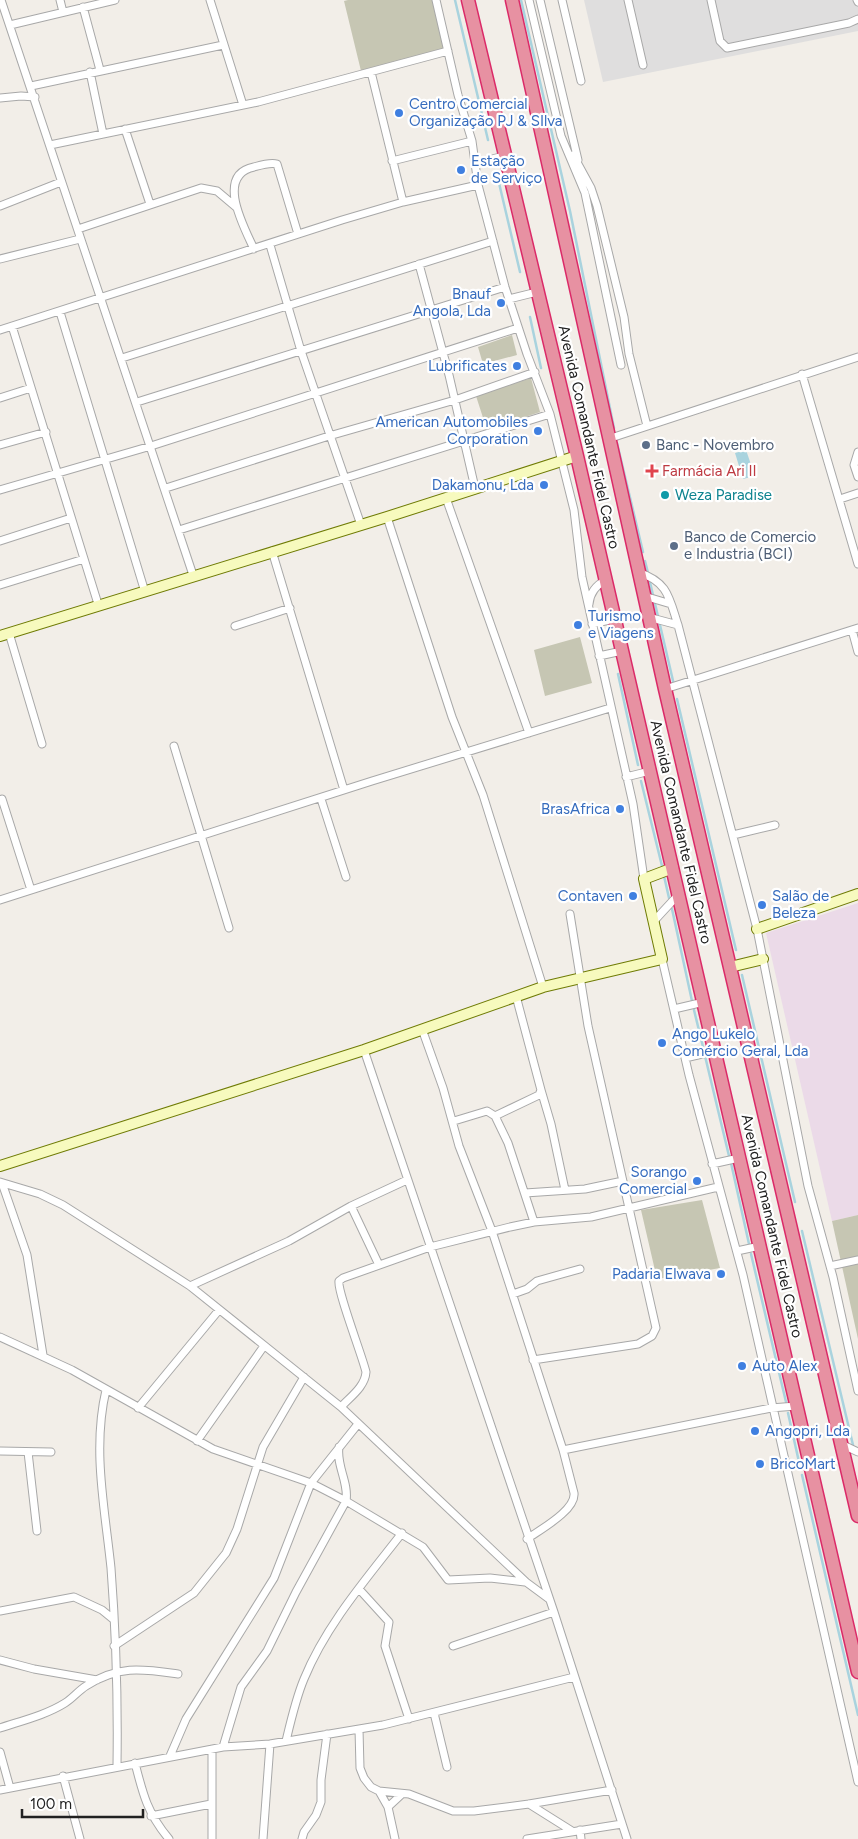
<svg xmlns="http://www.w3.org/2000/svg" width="858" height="1839" font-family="Figtree,sans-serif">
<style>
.residential{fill:#dfdede}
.industrial{fill:#ebdae8}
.construction{fill:#c6c6b3}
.water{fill:#a9d3de}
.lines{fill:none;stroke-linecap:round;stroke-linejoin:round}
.stream{stroke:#a9d3de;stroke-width:2.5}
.street-casing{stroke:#a8a8a8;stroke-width:9}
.secondary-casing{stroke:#6f7b05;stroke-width:12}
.highway-casing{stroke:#db2a68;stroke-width:15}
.street{stroke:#fff;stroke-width:7}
.secondary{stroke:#f7fabe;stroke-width:10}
.highway{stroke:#e791a2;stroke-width:12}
.shop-dot{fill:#3f7fe0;stroke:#fff;stroke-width:2}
.service-dot{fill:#5c6f8a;stroke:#fff;stroke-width:2}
.health-dot{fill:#e0444e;stroke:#fff;stroke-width:2}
.culture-dot{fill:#0f9aa8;stroke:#fff;stroke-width:2}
.labels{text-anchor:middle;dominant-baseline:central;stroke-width:4.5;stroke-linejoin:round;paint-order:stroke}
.shop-label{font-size:15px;fill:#366cbe;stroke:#fff;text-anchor:start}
.street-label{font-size:15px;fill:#212121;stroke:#fff}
.service-label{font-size:15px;fill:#4e5e75;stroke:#fff;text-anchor:start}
.health-label{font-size:15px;fill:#be3a42;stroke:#fff;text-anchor:start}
.culture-label{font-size:15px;fill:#0d838f;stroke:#fff;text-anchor:start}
</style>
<rect width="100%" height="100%" fill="#f2eee8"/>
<!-- residential -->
<path class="residential" d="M584,0H858V31L603,82Z"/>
<!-- industrial -->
<path class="industrial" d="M858,903V1215L832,1221L766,933Z"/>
<!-- construction -->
<path class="construction" d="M348,0H433L445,50L361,71L344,1Z
M512,335L517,355L483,364L478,347Z
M531,378L540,412L487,430L476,396Z
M580,637L592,683L545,696L534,650Z
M702,1200L720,1268L657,1279L641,1210Z
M858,1215V1339L832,1221Z"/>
<!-- water -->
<path class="water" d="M746,450L755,476L743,479L735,453Z"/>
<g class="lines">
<!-- stream -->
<path class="stream" d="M455,0L488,140
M521,0L570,211L614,428
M499,183L520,272
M530,317L541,368
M617,443L643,552
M645,561L648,573
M649,578L674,685
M618,674L638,765
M677,699L736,950
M641,781L662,866
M664,876L669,898
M672,909L692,1001
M742,975L795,1202
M694,1010L704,1051
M705,1056L729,1156
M731,1163L749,1244
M802,1231L853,1445
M751,1254L786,1402
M788,1413L799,1462
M802,1475L858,1715"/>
<defs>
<path id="street" d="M1,0L193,575
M60,0L63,12
M210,0L243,105
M436,0L458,95L472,141L478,185L505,287L527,354L550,414L574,510L582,577L633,804L644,879
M529,0L561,136L585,193L621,365
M540,0L578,160
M562,0L581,81
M628,0L643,65
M711,0L720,41L727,48L849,23L858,19
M857,0L858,2
M83,7L100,70
M10,25L115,0
M90,72L103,134
M371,72L403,202
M31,86L223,45
M0,98L21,96L35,97
M125,129L150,204
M50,145L258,102L448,51
M573,155L591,188L597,206L624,317L629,354L647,426
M392,161L472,141
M476,163L504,156
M0,206L61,182
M78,229L201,188L217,191L236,207
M270,245L301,351L361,525
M254,249C244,227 215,175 254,167C261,165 270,162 277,164L298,234
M0,259L80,239
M419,264L449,375L475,488
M509,299L537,292
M60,312L145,592
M12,326L98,604
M0,330L342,220L403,202L478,185
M122,358L493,241
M802,374L858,564
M0,398L31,388
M137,402L505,287
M608,439L858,357
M0,445L46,432
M858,452L854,465L858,477
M166,488L329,436L455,400L535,372
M0,490L151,446L518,328
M446,498L529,733
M840,499L858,493
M387,517L452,717L483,795L543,987
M179,530L550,414
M0,541L71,518
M272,551L344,790
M638,572C668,582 669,597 678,625L757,929L808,1186L833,1277L858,1391
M0,585L84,559
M644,596L671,604
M589,604C590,593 596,585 606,580
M648,617L678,625
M592,624L614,619
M235,626L290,608
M852,630L858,652
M9,633L42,744
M599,656L622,651
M665,689L858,628
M174,746L229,928
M626,777L650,771
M2,799L31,890
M321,799L346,877
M733,835L775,825
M0,900L372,781L610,708
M654,921L679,894
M662,959L689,1075L743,1275L858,1782
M516,996L541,1090
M674,1009L704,1002
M422,1029L443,1088L459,1146L492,1231L563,1450L574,1493C576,1510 541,1529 527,1539
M364,1050L554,1612L627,1839
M685,1058L715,1051
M454,1121L487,1111L495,1116
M712,1164L739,1158
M0,1182L40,1194L63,1205L190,1286L341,1407L526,1582L549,1599
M2,1183L27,1255L43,1355
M525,1193L585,1189L623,1181
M351,1206L379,1265
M534,1222L508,1143L495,1116L539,1095L541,1090L551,1124L565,1190
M737,1251L760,1246
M830,1266L858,1260
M190,1286L289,1241L351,1206L407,1180
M513,1294L527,1289L537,1281L580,1269
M0,1337L72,1370L213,1449L311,1483L346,1501L423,1547L448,1580L490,1578L525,1582
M533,1360L638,1344L652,1336L656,1328L588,1026L570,914
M106,1390C92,1449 105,1509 111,1568C116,1634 118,1701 117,1766
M341,1407C350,1397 365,1387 366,1372C362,1355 337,1291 339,1281L343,1278L430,1247L510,1227L534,1222L591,1217L718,1187
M138,1408L219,1310
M197,1441L264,1346
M841,1444L858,1452
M563,1450L771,1408L796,1406
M0,1451L51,1452
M28,1452L37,1531
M359,1589L389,1622L385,1646L409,1719
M0,1611L74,1597L102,1610L113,1619
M114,1646L194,1593L226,1553L237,1529L263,1447L304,1377
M453,1646L554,1612
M0,1660L34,1669L97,1680
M434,1713L447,1767
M0,1728C21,1721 46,1715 65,1703C73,1698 78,1691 86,1686C119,1665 142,1669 178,1674
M359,1729L360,1768L364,1778L371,1787L379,1791L409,1794L453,1811H474L529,1804L612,1790
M286,1741C291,1720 296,1698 304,1679C326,1625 367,1578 402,1533
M223,1747L241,1687L267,1651L296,1592L346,1501C349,1482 336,1466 339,1447
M0,1752L10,1788
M170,1756L186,1719L274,1578L311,1483L358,1424
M135,1763C143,1795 148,1814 169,1839
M63,1776L80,1839
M0,1790L223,1747L270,1744L383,1725L574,1677
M379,1791L388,1807L395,1839
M529,1804L572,1831
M388,1807L402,1794
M151,1816L211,1804
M580,1830L581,1839
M212,1839V1749
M263,1839L270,1744
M302,1839L304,1832L316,1815L321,1802V1780L327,1734
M527,1839L622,1824"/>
<path id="secondary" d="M0,636L387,517L577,456
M757,929L858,894
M730,967L763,959
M0,1166L364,1050L543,987L662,959L644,879L673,868"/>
<path id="highway" d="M468,0L577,456L858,1672
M512,0L665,689L858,1516"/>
</defs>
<!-- street casing -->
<use href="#street" class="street-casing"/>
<!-- secondary casing -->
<use href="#secondary" class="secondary-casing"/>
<!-- highway casing -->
<use href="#highway" class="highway-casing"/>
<!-- street -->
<use href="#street" class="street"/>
<!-- secondary -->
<use href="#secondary" class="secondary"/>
<!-- highway -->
<use href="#highway" class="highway"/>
</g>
<!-- markers -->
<g class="shop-dot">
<circle cx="399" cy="113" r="5"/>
<circle cx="461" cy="170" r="5"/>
<circle cx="501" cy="303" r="5"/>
<circle cx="517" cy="366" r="5"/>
<circle cx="538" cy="431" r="5"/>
<circle cx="544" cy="485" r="5"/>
<circle cx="578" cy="625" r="5"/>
<circle cx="620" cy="809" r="5"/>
<circle cx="633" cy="896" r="5"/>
<circle cx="762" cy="905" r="5"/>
<circle cx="662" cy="1043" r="5"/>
<circle cx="697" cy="1181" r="5"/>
<circle cx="721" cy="1274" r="5"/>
<circle cx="742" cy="1366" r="5"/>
<circle cx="755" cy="1431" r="5"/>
<circle cx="760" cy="1464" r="5"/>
</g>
<g class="service-dot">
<circle cx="646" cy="445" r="5"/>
<circle cx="674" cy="546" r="5"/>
</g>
<path class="health-dot" d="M649.5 463.5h5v5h5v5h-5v5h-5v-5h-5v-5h5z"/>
<circle class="culture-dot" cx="665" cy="495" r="5"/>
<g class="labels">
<!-- shop labels -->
<g class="shop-label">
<text x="409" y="104">Centro Comercial<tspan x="409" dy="17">Organização PJ &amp; SIlva</tspan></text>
<text x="471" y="161">Estação<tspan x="471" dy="17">de Serviço</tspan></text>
<text x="491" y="294" text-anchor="end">Bnauf<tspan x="491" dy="17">Angola, Lda</tspan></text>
<text x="507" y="366" text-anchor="end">Lubrificates</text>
<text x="528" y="422" text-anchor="end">American Automobiles<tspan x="528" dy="17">Corporation</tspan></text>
<text x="534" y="485" text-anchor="end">Dakamonu, Lda</text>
<text x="588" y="616">Turismo<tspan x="588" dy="17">e Viagens</tspan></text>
<text x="610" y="809" text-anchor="end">BrasAfrica</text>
<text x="623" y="896" text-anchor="end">Contaven</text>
<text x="772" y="896">Salão de<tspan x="772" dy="17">Beleza</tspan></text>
<text x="672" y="1034">Ango Lukelo<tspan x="672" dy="17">Comércio Geral, Lda</tspan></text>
<text x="687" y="1172" text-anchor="end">Sorango<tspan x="687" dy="17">Comercial</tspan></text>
<text x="711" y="1274" text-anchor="end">Padaria Elwava</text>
<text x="752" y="1366">Auto Alex</text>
<text x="765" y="1431">Angopri, Lda</text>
<text x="770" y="1464">BricoMart</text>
</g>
<!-- street labels -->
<g class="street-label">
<text transform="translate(589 437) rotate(77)">Avenida Comandante Fidel Castro</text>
<text transform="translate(681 832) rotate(77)">Avenida Comandante Fidel Castro</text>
<text transform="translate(772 1226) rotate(77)">Avenida Comandante Fidel Castro</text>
</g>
<!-- service labels -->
<g class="service-label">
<text x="656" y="445">Banc - Novembro</text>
<text x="684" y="537">Banco de Comercio<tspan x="684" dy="17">e Industria (BCI)</tspan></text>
</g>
<!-- health labels -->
<g class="health-label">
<text x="662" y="471">Farmácia Ari II</text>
</g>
<!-- culture labels -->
<g class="culture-label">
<text x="675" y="495">Weza Paradise</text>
</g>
</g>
<!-- scale -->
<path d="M22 1809v8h121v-8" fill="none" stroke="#212121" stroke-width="2.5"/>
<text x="30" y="1809" font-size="15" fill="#212121" stroke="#ffffff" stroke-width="4" paint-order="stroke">100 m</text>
</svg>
